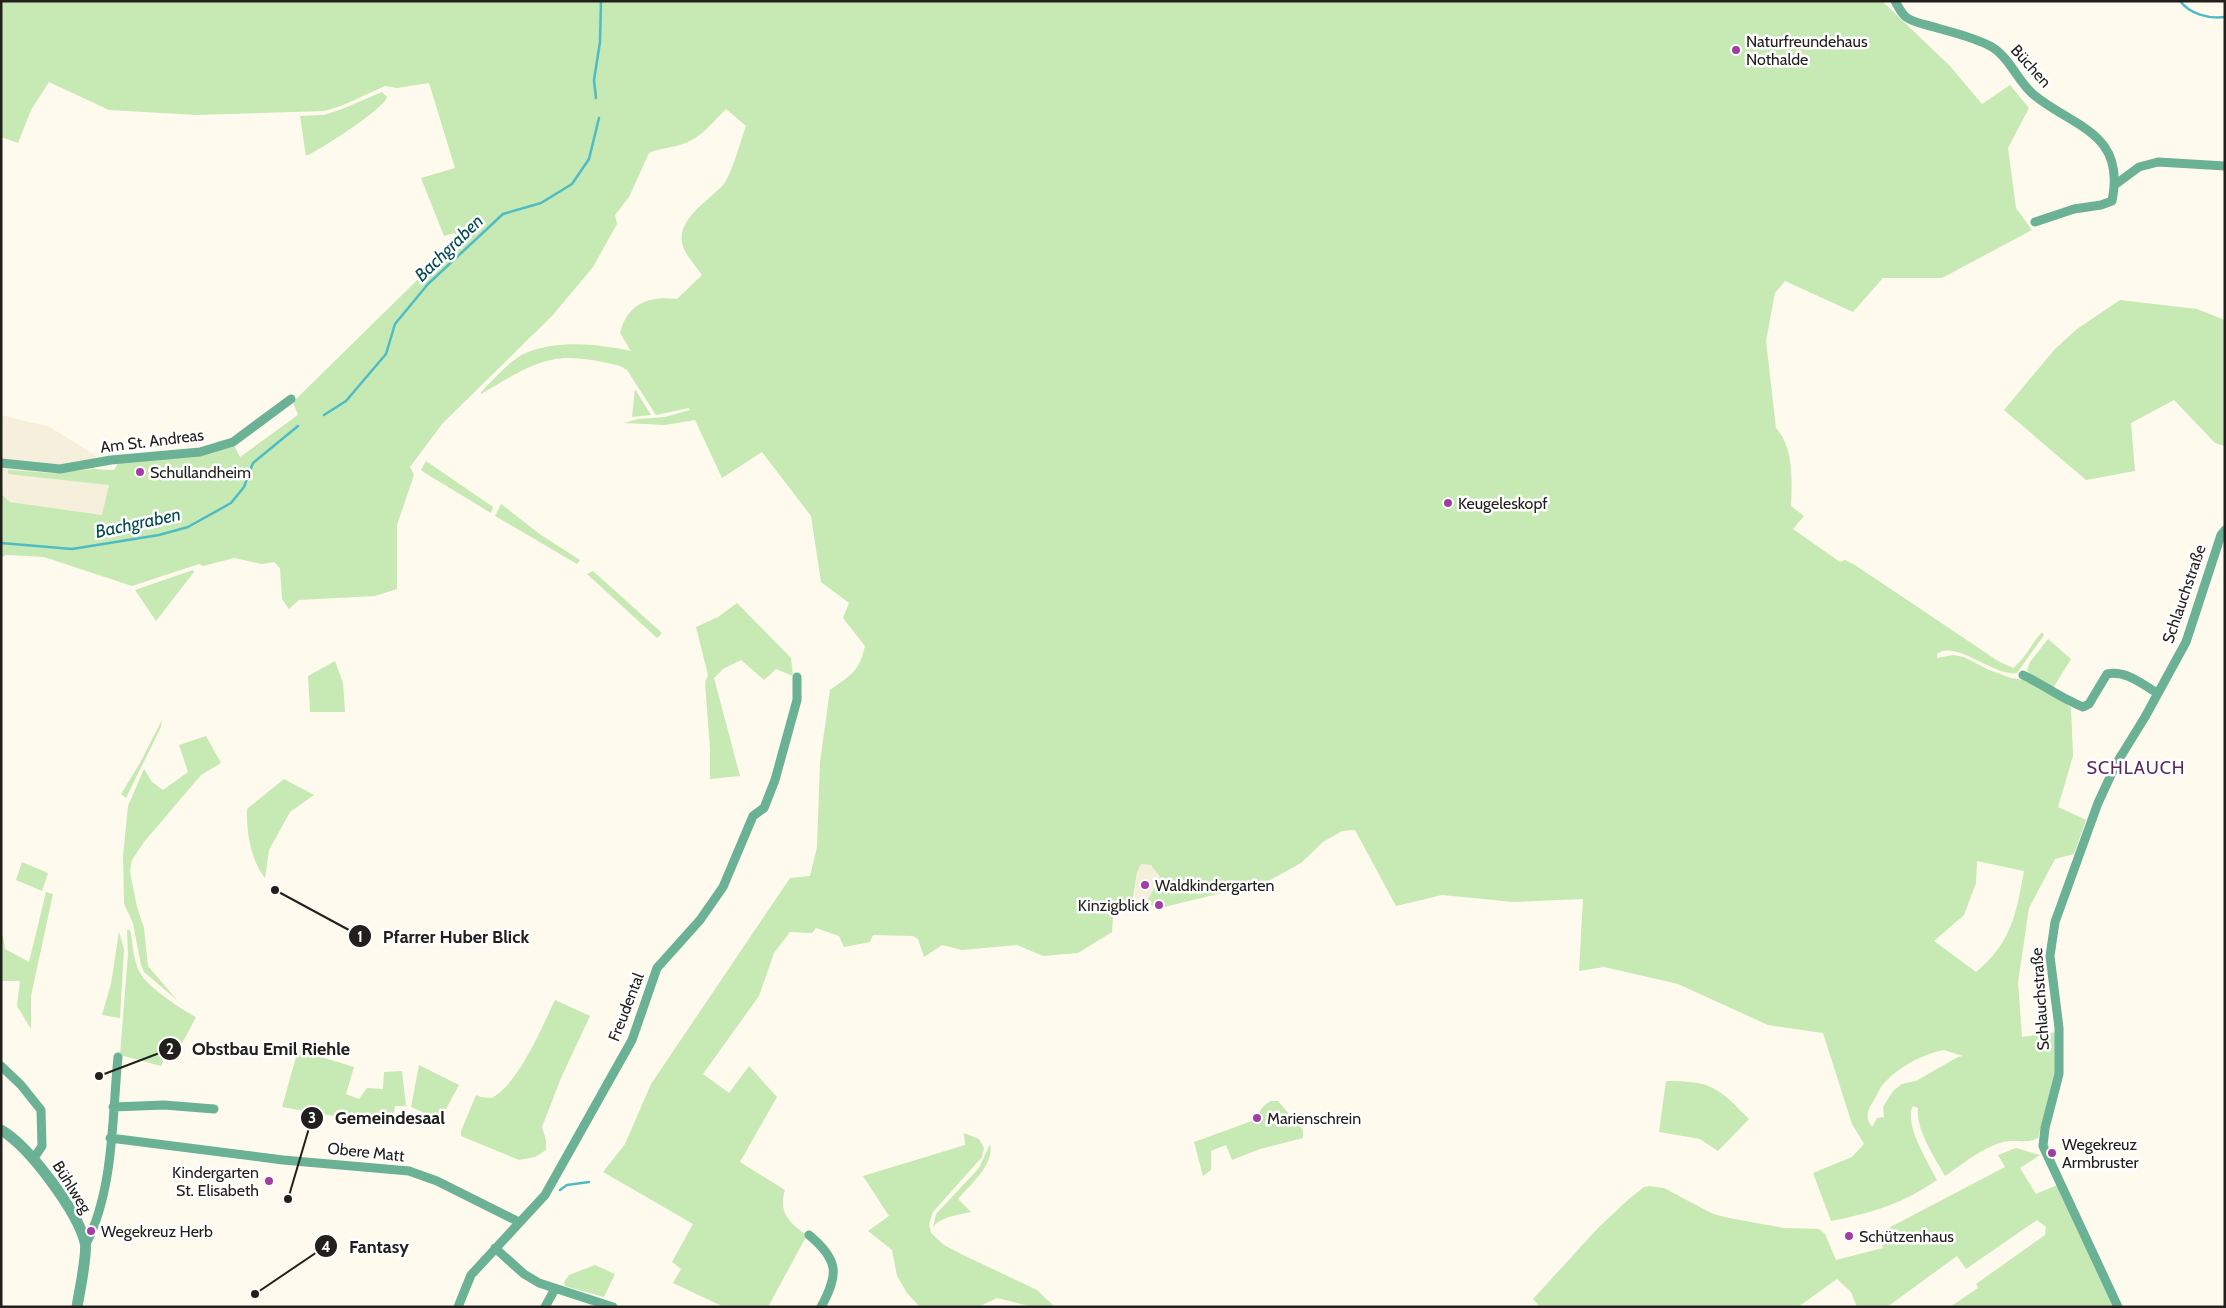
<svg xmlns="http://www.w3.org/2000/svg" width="2226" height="1308" font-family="Cabin,sans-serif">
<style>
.built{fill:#f5efdb}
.green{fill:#c7e9b3;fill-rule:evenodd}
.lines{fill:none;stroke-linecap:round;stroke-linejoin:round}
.stream{stroke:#4dbcc5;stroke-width:2.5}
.minor{stroke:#6ab196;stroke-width:9}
.tertiary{stroke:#6ab196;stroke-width:11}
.poi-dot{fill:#a23ea3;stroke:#fff;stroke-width:2}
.labels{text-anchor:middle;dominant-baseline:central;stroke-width:5;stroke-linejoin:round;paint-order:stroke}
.poi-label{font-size:16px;fill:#22201c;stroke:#fff;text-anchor:start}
.street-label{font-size:16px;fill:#22201c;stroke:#fff}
.water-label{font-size:18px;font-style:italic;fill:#044a4f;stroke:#fff}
.neighbourhood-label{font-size:18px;letter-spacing:1px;fill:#5a295b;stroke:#fff}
.leader{fill:none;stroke:#22201c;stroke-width:2}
.callout-dot{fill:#22201c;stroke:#fff;stroke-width:2}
.mark-label{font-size:15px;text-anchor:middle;font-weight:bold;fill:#fff}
.callout-label{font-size:18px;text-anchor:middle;font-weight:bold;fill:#22201c;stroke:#fff;stroke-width:5;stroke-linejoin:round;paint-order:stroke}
</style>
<rect width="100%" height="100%" fill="#fefaed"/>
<!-- built -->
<path class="built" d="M1,415L50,427L96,456L94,469L8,473L109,485L103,515L10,502L1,494Z
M1141,864L1151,865L1160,877L1147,902H1134L1137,872Z"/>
<!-- green -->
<path class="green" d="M1,1H1882L1950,66L1982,104L2010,85L2029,108L2008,148L2016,208L2032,230L1942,278H1883L1853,312L1785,281L1775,293L1766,341L1776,428C1794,448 1792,480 1791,506L1804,516L1793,529L1840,562L1845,560L1855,565L1998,661L2013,668C2025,659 2032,643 2042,632L2044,635L2017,673C1994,677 1956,639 1937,654V658L1953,655L1964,657L1989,670L2011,678L2024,680L2051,691L2071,708L2073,756L2058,807L2086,820L2074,854L2055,859L2029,908L2018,982L2022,1037L2056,1032L2055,1075L2038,1138C2026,1144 2015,1139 2003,1142C1981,1148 1963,1164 1945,1176C1934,1156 1916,1131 1918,1108L1913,1106C1903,1123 1929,1164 1937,1180C1902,1204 1872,1213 1831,1221L1813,1173L1852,1157L1864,1144L1852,1124L1823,1033L1768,1025L1678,984L1604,967L1579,971L1583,899L1514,902L1442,895L1396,906L1355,830L1342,831L1323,842L1301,863L1267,882L1160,908H1156L1147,902L1160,877L1151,865L1141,864L1137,872L1132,905L1113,915L1112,932L1078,953L1043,956L1017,945L962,950L942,945L924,957L918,939L913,936L873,935L870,942L844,947L839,936L816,928L812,933L790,932L774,953L759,996L703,1074L729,1093L749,1066L777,1097L740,1162L785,1190C778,1212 789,1223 807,1235L768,1307H724L673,1283L681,1269L672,1262L693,1224L603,1172L625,1144L651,1084L790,878L810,876L817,847L820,762L830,690C851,675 859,672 865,646L843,618L849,603L821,582L811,516L762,452L722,478L695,420L665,425L624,423L638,419L665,417L690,410L689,408L656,415L627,370L620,366C598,361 573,355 551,360C526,365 503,382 481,394V392C492,381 513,357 528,352C560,340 598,344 631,351L620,333C628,303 649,296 677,299L702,275C696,266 688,258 684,249C672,221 709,201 724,184C732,173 741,140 746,126L726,109C713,122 701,138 683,144C672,148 660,148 649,153L629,197L615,215L617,224L593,267L552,316L442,424L410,467L414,475L397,525V589L375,596L299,600L289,609L282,599L280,568L274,562L262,564L234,558L203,566L199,564L132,586L44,557L6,555L1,558V494L10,502L102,515L109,485L8,474V470L54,473L94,469L114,470L118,463L234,445L240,457L298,415L293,402L459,239L454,233L444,236L421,178L455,168L429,83L397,88L385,86L341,106L324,111L196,115L109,110L49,82L31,110L18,143L1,137ZM1977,861L2024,871C2016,914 2012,942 1976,972L1934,941L1964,915L1976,883ZM1944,1050L1963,1056L1958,1057L1916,1081L1902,1084L1893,1091L1883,1107L1884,1117L1877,1118L1872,1127C1865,1119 1867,1110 1873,1102C1877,1095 1880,1087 1885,1082C1900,1066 1923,1054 1944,1050Z
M382,92L387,97C384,109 320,150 306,156L300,116L324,115L342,109Z
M2120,300L2197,309L2225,320V446L2215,443L2174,400L2131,423L2135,471L2086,480L2004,410L2055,349L2077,329Z
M635,389L651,415L632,417Z
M426,461L493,507L491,513L425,473L421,470Z
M501,504L541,535L580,560L577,564L495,516Z
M193,570L194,572L156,621L135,590Z
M593,571L662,633L657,638L587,574Z
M737,603L791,658L793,676L776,669L764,680L741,660L723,669L714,678L740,776L710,779V749L705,683L708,675L696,627L718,617Z
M2048,639L2071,659L2053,688L2029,673L2027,670L2030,662Z
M335,661L343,683L345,712H310L308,676Z
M162,720L161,727L126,798L121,794L140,763Z
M206,736L221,763L201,775L144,842L132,860L130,872L137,907L144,928L148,966L177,1000L144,972L141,965L133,923L124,904L123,856L128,806L144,769L152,782L163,790L188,772L179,745Z
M284,779L314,795L290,812L269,850L265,878C251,861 246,831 247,809Z
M22,862L48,873L42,891L16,880Z
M46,892L53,894L31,996V1029L17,1006L20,981H1V936H3L5,949L29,962Z
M127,930H130L131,934C133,948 134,965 142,976C151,989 182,1010 196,1017L177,1053L168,1050L161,1066L120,1055L128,954Z
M119,932L124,949L120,1018L102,1015L111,984Z
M555,1000L590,1016L561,1078L542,1127L546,1140V1150L535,1157L519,1160L461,1136V1131L476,1095L481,1097L492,1098C519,1083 542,1027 555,1000Z
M298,1050L354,1067L346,1094L359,1099L367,1088L383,1089L384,1072L402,1071L406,1106H395L392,1126L282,1107Z
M419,1065L459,1085L440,1120L411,1107Z
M1666,1081C1711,1081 1718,1087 1749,1119L1718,1151L1700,1139L1659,1132Z
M1271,1101H1278L1303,1130V1138L1260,1149L1232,1160L1226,1145L1211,1151V1170L1203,1176L1194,1142L1252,1121C1261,1116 1257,1108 1271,1101Z
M964,1133L979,1139L984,1148L982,1157L933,1212L929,1224L931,1233L944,1245L961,1254L1037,1290L1055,1307H1033L997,1298L978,1307H920L907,1293L897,1276L892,1250L868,1231L889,1216L863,1176L965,1145Z
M990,1144C995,1164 970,1185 958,1199L971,1212C959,1215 942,1216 933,1227L936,1214L979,1168Z
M2016,1148L2040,1155L2020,1168L2036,1194L2057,1185L2115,1307H1950L1978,1288L1976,1284L2045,1235L2046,1227L2037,1220L1966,1269L1957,1256L1887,1307H1857L1851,1292L1837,1279L1798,1307H1540L1533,1299L1598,1228L1629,1199L1644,1187L1650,1186L1664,1188L1713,1214L1729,1218L1784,1228L1819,1229L1825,1234L1836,1260L1883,1248L1879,1233L2005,1167L1998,1155Z
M595,1265L615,1274L604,1297L565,1286L564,1282L569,1275Z"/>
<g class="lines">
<!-- stream -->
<path class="stream" d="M2180,1C2190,14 2208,19 2225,17
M596,98L594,80L600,42L601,1
M324,415L346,401L386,354L395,324L428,284L503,214L541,203L572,184L589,159L599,118
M1,543L72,549L159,535L188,527L231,503L244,487L253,463L298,426
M560,1190L567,1185L589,1182"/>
<!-- minor -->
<path class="minor" d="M1895,1C1898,6 1901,13 1906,17C1914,23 1924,24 1934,27C1954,33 1974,37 1992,47C2010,58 2018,82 2034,95C2075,128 2126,133 2112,201L2101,205L2074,209L2035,222
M2116,184L2139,167L2158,162L2225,166
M1,463L60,469L111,460L200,452L233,442L291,399
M2023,675C2044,685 2062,699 2083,707L2089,704L2107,674C2126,670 2142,684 2157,693
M1,1066L21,1085L41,1110L42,1146L34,1158
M113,1107L164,1105L214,1109
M110,1138L283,1160L409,1171L437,1181L519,1222
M809,1235C839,1260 839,1274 821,1307
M86,1244C114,1190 112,1117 118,1057
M495,1248L524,1274L539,1283L613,1307
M458,1307L471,1275L545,1195L632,1040L657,968L700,920L723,887L753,816L764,808L775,780L797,700V677
M545,1307L555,1289
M2118,1307L2043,1146L2045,1128L2059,1074V1028L2050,956L2055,922L2098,803L2116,764L2145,717L2186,642L2221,535L2225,530"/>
<!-- tertiary -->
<path class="tertiary" d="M1,1130C29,1146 77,1211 85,1242C88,1252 79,1294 77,1307"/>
</g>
<!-- markers -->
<g class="poi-dot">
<circle cx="1736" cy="50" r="5"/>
<circle cx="140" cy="472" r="5"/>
<circle cx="1448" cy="503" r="5"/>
<circle cx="1145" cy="885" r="5"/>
<circle cx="1159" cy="905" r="5"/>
<circle cx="1257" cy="1118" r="5"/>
<circle cx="2052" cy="1153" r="5"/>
<circle cx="269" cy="1181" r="5"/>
<circle cx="91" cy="1231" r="5"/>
<circle cx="1849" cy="1236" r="5"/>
</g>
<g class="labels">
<!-- poi labels -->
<g class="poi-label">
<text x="1746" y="41">Naturfreundehaus<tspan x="1746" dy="18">Nothalde</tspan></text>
<text x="150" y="472">Schullandheim</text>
<text x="1458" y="503">Keugeleskopf</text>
<text x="1155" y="885">Waldkindergarten</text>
<text x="1149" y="905" text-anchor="end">Kinzigblick</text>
<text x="1267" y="1118">Marienschrein</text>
<text x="2062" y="1144">Wegekreuz<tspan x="2062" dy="18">Armbruster</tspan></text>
<text x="259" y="1172" text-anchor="end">Kindergarten<tspan x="259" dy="18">St. Elisabeth</tspan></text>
<text x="101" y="1231">Wegekreuz Herb</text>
<text x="1859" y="1236">Schützenhaus</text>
</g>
<!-- street labels -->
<g class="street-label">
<text transform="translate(2031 66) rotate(48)">Büchen</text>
<text transform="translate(152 441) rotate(-7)">Am St. Andreas</text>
<text transform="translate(2184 594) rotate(-71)">Schlauchstraße</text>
<text transform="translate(2040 999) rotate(-94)">Schlauchstraße</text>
<text transform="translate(626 1007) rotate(-69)">Freudental</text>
<text transform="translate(366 1152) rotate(6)">Obere Matt</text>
<text transform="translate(72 1187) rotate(58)">Bühlweg</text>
</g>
<!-- water labels -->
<g class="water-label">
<text transform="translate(449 248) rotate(-44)">Bachgraben</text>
<text transform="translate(138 523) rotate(-12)">Bachgraben</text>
</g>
<!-- neighbourhood labels -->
<g class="neighbourhood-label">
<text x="2136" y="768">SCHLAUCH</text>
</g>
</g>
<!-- callouts -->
<path class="leader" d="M275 890L360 936M99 1076L170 1049M288 1199L312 1118M255 1294L326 1246"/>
<g class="callout-dot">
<circle cx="275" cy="890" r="5"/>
<circle cx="99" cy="1076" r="5"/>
<circle cx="288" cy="1199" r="5"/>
<circle cx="255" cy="1294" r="5"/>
<circle cx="360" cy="936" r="12"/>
<circle cx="170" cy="1049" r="12"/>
<circle cx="312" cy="1118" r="12"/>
<circle cx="326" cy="1246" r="12"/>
</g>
<g class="mark-label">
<text x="360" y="942">1</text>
<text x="170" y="1054">2</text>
<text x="312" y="1123">3</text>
<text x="326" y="1252">4</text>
</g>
<g class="callout-label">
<text x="456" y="943">Pfarrer Huber Blick</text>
<text x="271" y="1055">Obstbau Emil Riehle</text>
<text x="390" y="1124">Gemeindesaal</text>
<text x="379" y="1253">Fantasy</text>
</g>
<!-- border -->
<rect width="2226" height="1308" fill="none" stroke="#22201c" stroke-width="5"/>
</svg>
